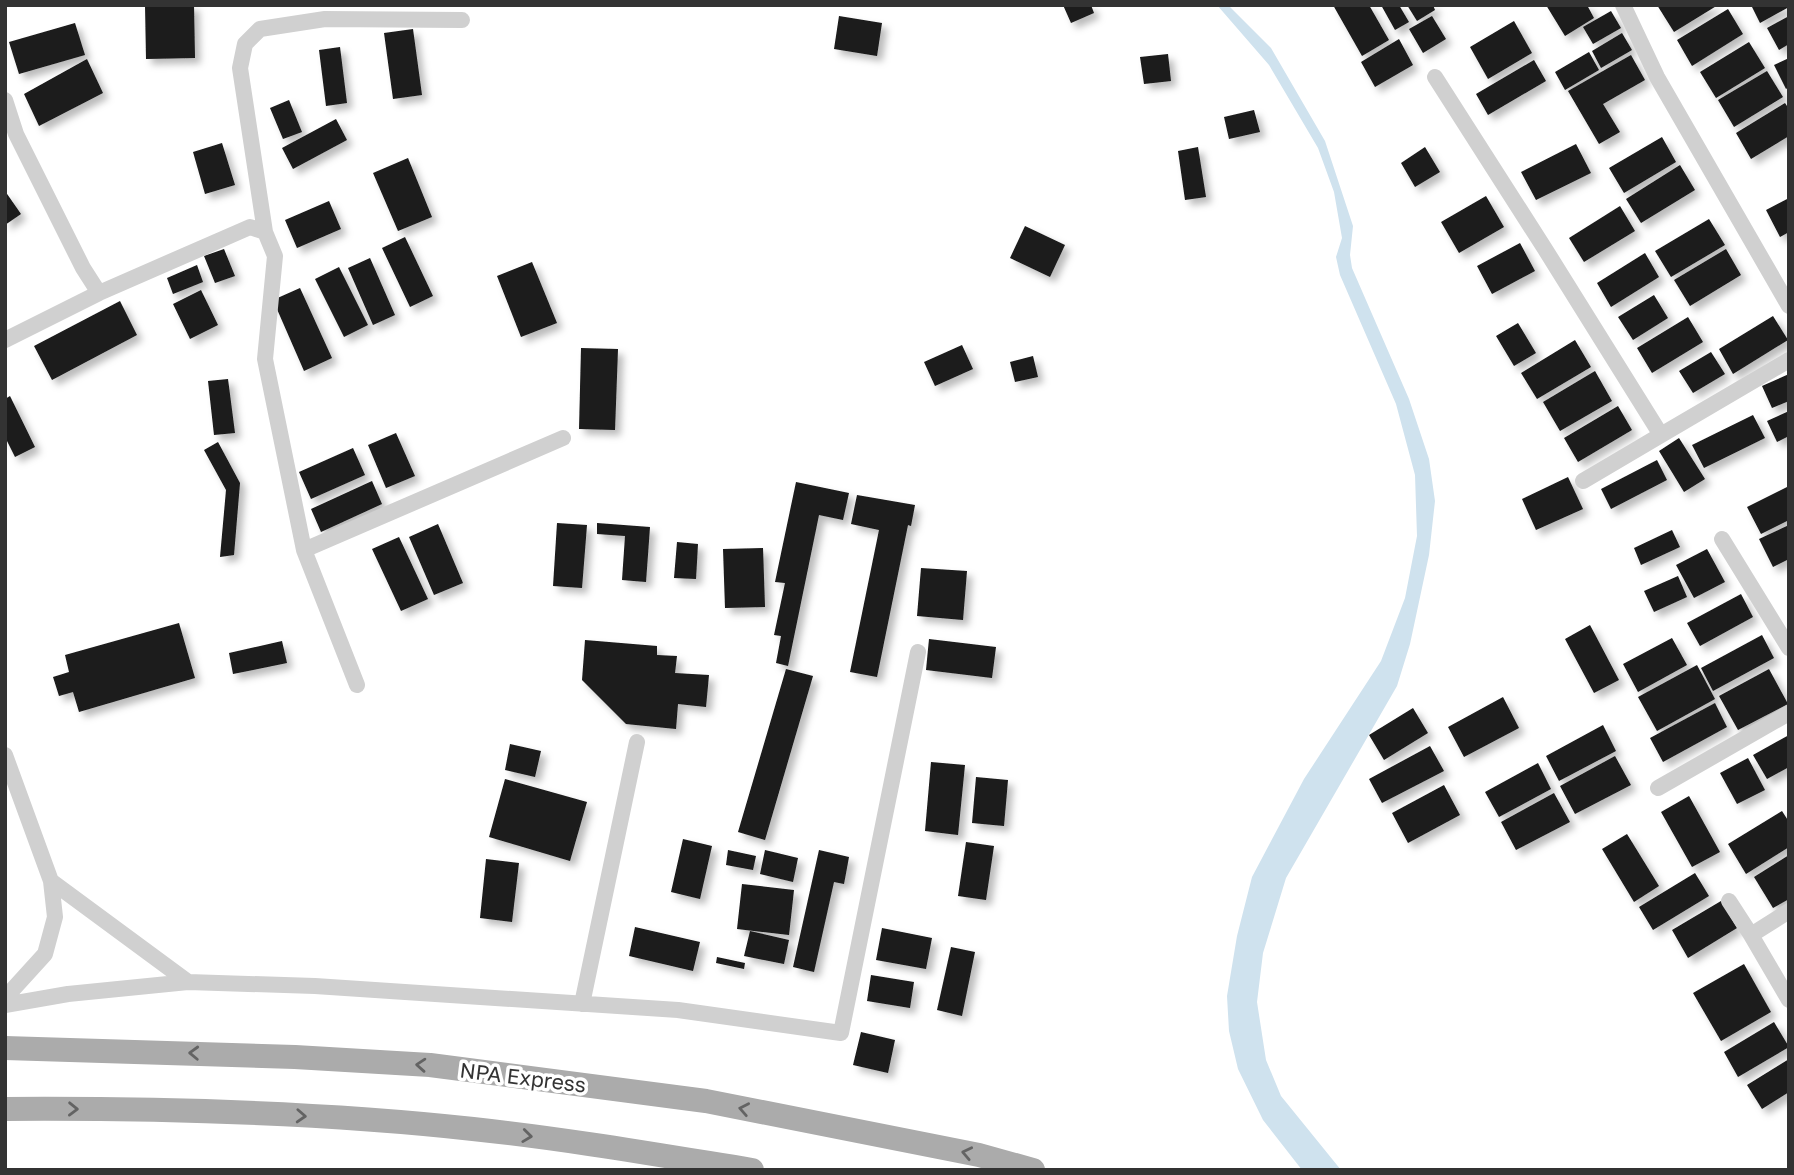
<svg xmlns="http://www.w3.org/2000/svg" width="1794" height="1175" font-family="'Golos Text',sans-serif">
<style>
.water{fill:#cfe2ee}
.building{fill:#1a1a1a;filter:url(#shadow)}
.lines{fill:none;stroke-linecap:round;stroke-linejoin:round}
.minor{stroke:#d0d0d0;stroke-width:16}
.primary{stroke:#ababab;stroke-width:24}
.oneway{stroke:#636363}
.labels{text-anchor:middle;dominant-baseline:central;stroke-width:7;stroke-linejoin:round;paint-order:stroke}
.street-label{font-size:21px;fill:#333;stroke:#fff}
</style>
<defs>
<filter id="shadow"><feDropShadow dx="5.5" dy="5.5" stdDeviation="3.5" flood-color="#0004"/></filter>
</defs>
<rect width="100%" height="100%" fill="#fff"/>
<!-- water -->
<path class="water" d="M1217,5H1228L1271,48L1325,141L1353,226L1350,255L1352,268L1409,399L1429,459L1435,501L1429,555L1410,644L1397,686L1286,878L1263,953L1257,1002L1266,1060L1281,1096L1341,1170H1302L1263,1120L1238,1069L1229,1031L1227,996L1237,936L1252,877L1304,779L1381,661L1405,598L1417,536L1415,475L1396,404L1340,275L1336,257L1342,238L1334,192L1318,148L1269,65Z"/>
<!-- building -->
<path class="building" d="M145,5H194L195,58L146,59Z
M1063,5H1091L1094,13L1071,23Z
M1333,5H1369L1389,40L1362,56Z
M1381,5H1399L1409,22L1395,30Z
M1407,5H1433L1435,10L1417,21Z
M1546,5H1587L1594,18L1565,36Z
M1657,5H1718L1674,32Z
M1751,5H1789V7L1760,23Z
M1728,9L1743,34L1692,66L1677,40Z
M1611,11L1621,28L1593,44L1583,27Z
M839,16L882,23L877,56L834,49Z
M1432,16L1446,39L1423,53L1409,29Z
M1789,16V44L1779,50L1767,28Z
M1514,21L1532,53L1488,79L1470,47Z
M75,23L85,55L19,74L9,42Z
M413,29L422,95L393,99L384,33Z
M1622,33L1632,50L1601,68L1592,51Z
M1399,39L1413,65L1375,87L1361,62Z
M1749,42L1765,68L1716,98L1700,72Z
M340,47L347,103L326,106L319,50Z
M1589,52L1599,70L1565,90L1555,72Z
M1168,54L1171,81L1144,84L1140,57Z
M1631,55L1645,80L1603,104L1620,132L1599,144L1568,91Z
M1789,58V87L1786,89L1774,65Z
M87,59L103,93L39,126L24,94Z
M1534,60L1546,81L1488,115L1476,94Z
M1767,71L1783,97L1734,127L1718,100Z
M289,100L302,132L283,139L270,108Z
M1785,103L1789,109V136L1751,159L1736,133Z
M1254,110L1260,132L1229,139L1224,117Z
M336,119L347,140L293,169L282,148Z
M1662,137L1676,162L1624,193L1609,168Z
M222,143L235,185L205,194L193,152Z
M1576,144L1591,173L1536,200L1521,172Z
M1198,147L1206,197L1185,200L1178,151Z
M1425,147L1440,172L1415,187L1401,163Z
M408,158L432,217L398,231L373,173Z
M1680,165L1695,190L1641,223L1626,199Z
M5,191L21,214L5,225Z
M1486,196L1504,227L1459,253L1441,222Z
M1789,198V232L1780,237L1766,210Z
M329,201L341,229L297,248L285,220Z
M1620,206L1635,231L1584,262L1569,238Z
M1709,219L1725,245L1671,277L1655,251Z
M1025,226L1065,245L1050,277L1010,258Z
M405,237L433,296L410,307L382,248Z
M1520,243L1535,271L1492,294L1477,266Z
M224,249L235,276L215,283L204,256Z
M1726,249L1741,275L1690,306L1674,280Z
M1645,253L1659,277L1611,307L1597,283Z
M370,258L395,315L373,325L348,268Z
M532,262L557,323L521,337L497,276Z
M197,265L203,282L173,294L167,278Z
M339,267L368,325L344,337L315,279Z
M300,288L332,358L304,371L273,300Z
M201,290L218,325L190,339L173,304Z
M1654,295L1668,318L1633,340L1618,317Z
M120,301L137,335L52,380L34,346Z
M1773,316L1788,340L1733,374L1719,349Z
M1688,317L1703,342L1652,373L1637,348Z
M1518,323L1536,353L1514,366L1496,336Z
M1575,340L1591,367L1537,399L1521,373Z
M962,345L973,369L935,386L924,362Z
M581,348L618,349L615,430L579,429Z
M1711,352L1725,374L1693,393L1679,371Z
M1033,356L1038,377L1015,382L1010,362Z
M1595,371L1612,401L1560,431L1543,402Z
M1789,374V401L1772,408L1762,386Z
M228,379L235,433L214,435L208,381Z
M10,396L35,447L15,457L5,437V399Z
M1618,406L1632,430L1578,462L1564,438Z
M1789,411V436L1777,442L1767,421Z
M1753,415L1765,438L1704,468L1692,445Z
M396,433L415,476L386,488L368,445Z
M1679,438L1705,479L1684,492L1659,451Z
M218,442L240,483L234,555L220,557L226,490L204,450Z
M353,448L365,475L311,499L299,472Z
M1657,460L1667,480L1611,509L1601,489Z
M1568,477L1583,509L1536,530L1522,499Z
M372,481L382,504L321,532L311,509Z
M796,482L849,493L843,520L819,515L788,666L776,663L781,636L774,635L785,583L775,582Z
M1789,486V520L1761,534L1747,507Z
M857,495L915,505L911,526L908,525L877,677L850,672L879,530L851,524Z
M557,523L587,525L582,588L553,586Z
M597,523L650,527L646,582L622,580L625,536L597,534Z
M438,524L463,583L434,595L409,537Z
M1789,525V559L1773,567L1759,539Z
M1672,530L1680,547L1641,565L1634,548Z
M399,537L428,599L401,611L372,549Z
M677,542L698,544L696,579L674,578Z
M763,548L765,607L725,608L723,549Z
M1707,549L1725,582L1694,598L1676,565Z
M921,568L967,571L963,620L917,616Z
M1678,576L1687,597L1654,612L1644,591Z
M1741,594L1753,617L1700,646L1687,623Z
M179,623L195,678L79,712L73,692L59,696L53,677L69,672L65,655Z
M1590,625L1619,680L1594,693L1565,639Z
M1762,635L1774,658L1713,691L1701,668Z
M1672,638L1687,665L1638,692L1623,664Z
M929,639L996,647L992,678L926,670Z
M585,640L657,646V655L677,656L675,673L709,675L706,707L678,704L676,729L626,724L582,680Z
M282,641L287,663L233,674L229,653Z
M1697,665L1715,699L1657,731L1638,697Z
M786,669L813,676L765,840L738,832Z
M1769,669L1788,704L1738,730L1719,696Z
M1503,697L1519,728L1464,757L1448,727Z
M1715,703L1727,727L1663,762L1650,738Z
M1413,708L1428,733L1384,760L1369,735Z
M1603,725L1616,751L1559,781L1546,756Z
M1789,735V767L1767,779L1753,755Z
M510,744L541,751L535,777L505,770Z
M1430,746L1444,771L1382,803L1369,779Z
M1615,756L1631,785L1575,814L1560,786Z
M1748,758L1765,790L1737,804L1720,773Z
M931,762L965,765L958,835L925,831Z
M1538,763L1551,789L1499,817L1485,792Z
M976,777L1008,780L1004,826L972,823Z
M505,779L587,802L570,861L489,837Z
M1444,785L1460,815L1408,843L1392,813Z
M1554,793L1570,822L1516,850L1501,822Z
M1689,796L1720,852L1692,867L1661,812Z
M1782,811L1789,822V847L1746,874L1728,844Z
M1627,834L1659,886L1634,902L1602,849Z
M683,839L712,846L700,899L671,892Z
M966,842L994,846L986,900L958,896Z
M728,850L756,856L753,870L726,865Z
M765,850L798,858L793,882L760,874Z
M819,850L849,857L844,884L834,882L814,972L793,967Z
M1789,855V899L1773,908L1754,877Z
M486,859L519,863L512,922L480,918Z
M1695,873L1709,896L1653,930L1639,907Z
M742,884L794,890L789,935L737,929Z
M1721,901L1737,928L1688,958L1672,930Z
M635,927L700,942L693,971L629,956Z
M882,928L932,938L926,969L876,960Z
M750,931L789,940L784,964L744,956Z
M951,947L975,952L962,1016L937,1010Z
M717,957L745,963L744,969L716,963Z
M1744,964L1771,1012L1721,1041L1693,993Z
M871,975L914,982L910,1008L867,1001Z
M1774,1022L1789,1047L1738,1077L1724,1052Z
M861,1032L895,1040L888,1073L853,1065Z
M1789,1059V1092L1762,1109L1747,1085Z"/>
<g class="lines">
<!-- minor -->
<path class="minor" d="M1623,5L1657,77L1789,306
M1435,77L1545,249L1661,435L1583,481
M5,100L16,134L83,268L99,293
M265,232L240,68L245,44L260,29L325,19L462,20
M5,340L99,293L250,227L265,232L275,256L265,359L304,550L563,438
M1661,435L1789,360
M1722,539L1789,648
M304,550L357,685
M5,755L51,881L55,917L45,954L5,998
M1658,788L1789,713
M51,881L188,982
M1729,901L1751,935
M1789,911L1751,935L1789,1000
M582,1004L637,742
M5,1005L68,994L188,982L315,986L678,1010L841,1033L918,652"/>
<!-- primary -->
<path class="primary" d="M5,1048L295,1057L430,1065L706,1101L979,1155L1033,1170
M5,1109C161,1108 318,1112 473,1129C567,1139 659,1155 752,1170"/>
</g>
<!-- one-way arrows -->
<defs><path id="oneway-chevron" d="M-2-3.5L2.5 0L-2 3.5" fill="none" stroke-width="1.6" stroke-linecap="round" stroke-linejoin="round" transform="scale(1.75)"/></defs>
<g class="oneway">
<use href="#oneway-chevron" transform="translate(194 1053) rotate(-178)"/>
<use href="#oneway-chevron" transform="translate(421 1065) rotate(-176)"/>
<use href="#oneway-chevron" transform="translate(73 1109) rotate(1)"/>
<use href="#oneway-chevron" transform="translate(744 1109) rotate(-169)"/>
<use href="#oneway-chevron" transform="translate(301 1116) rotate(3)"/>
<use href="#oneway-chevron" transform="translate(527 1136) rotate(7)"/>
<use href="#oneway-chevron" transform="translate(967 1153) rotate(-168)"/>
</g>
<g class="labels">
<!-- street labels -->
<g class="street-label">
<text transform="translate(523 1077) rotate(7)">NPA Express</text>
</g>
</g>
<!-- border -->
<rect width="1794" height="1175" fill="none" stroke="#333333" stroke-width="14"/>
</svg>
